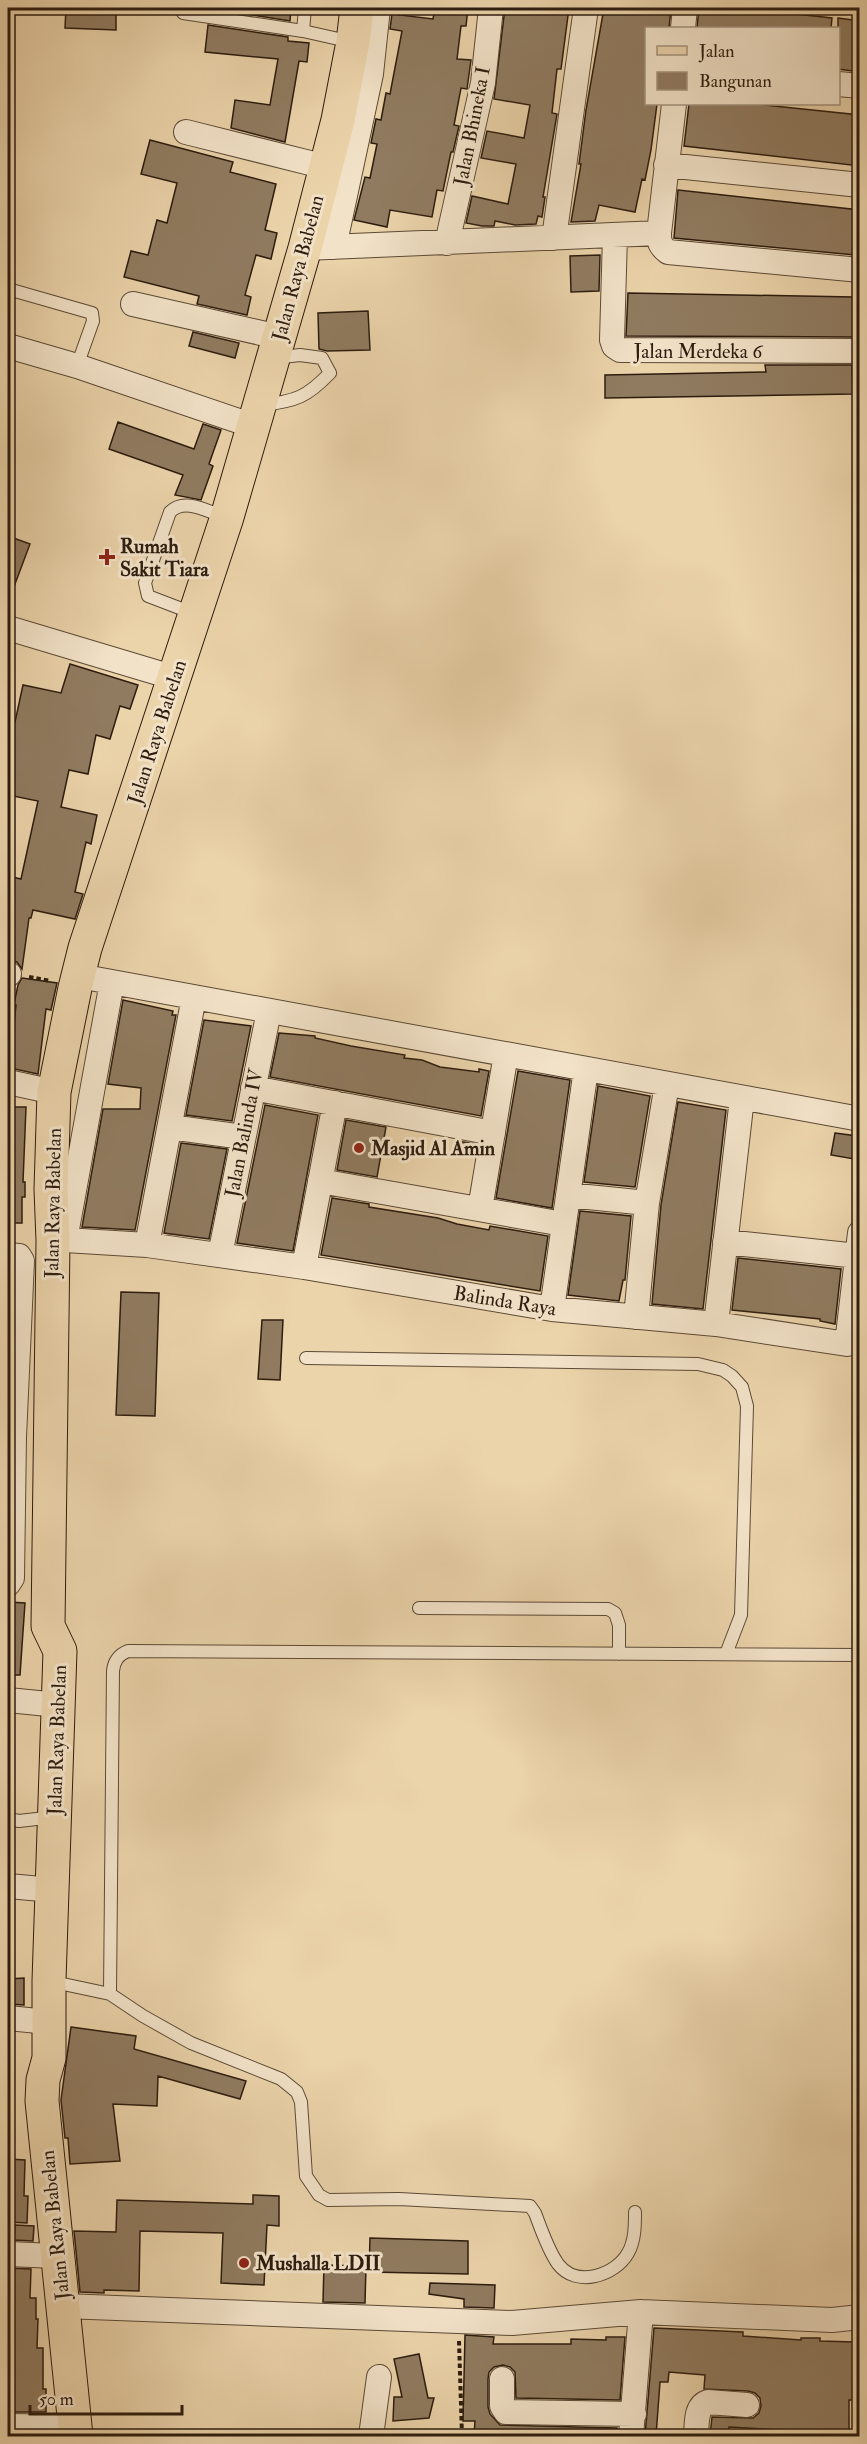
<svg xmlns="http://www.w3.org/2000/svg" width="867" height="2444" font-family="'IM FELL Double Pica',serif">
<style>
.building{fill:#907b60;stroke:#2d1c0f;stroke-width:1.5}
.lines{fill:none;stroke-linecap:round;stroke-linejoin:round}
.service-casing{stroke:#5c4a36;stroke-width:14}
.minor-casing{stroke:#5c4a36;stroke-width:26}
.primary-casing{stroke:#2d1c0f;stroke-width:35}
.path{stroke:#2d1c0f;stroke-width:4;stroke-dasharray:4.5 3;stroke-linecap:butt}
.service{stroke:#f2e2c8;stroke-width:12}
.minor{stroke:#f2e2c8;stroke-width:24}
.primary{stroke:#ebd3aa;stroke-width:33}
.poi-dot{fill:#8f2418;stroke:#f2e2c8;stroke-width:2}
.labels{text-anchor:middle;dominant-baseline:central;stroke-width:6;stroke-linejoin:round;paint-order:stroke}
.street-label{font-size:20px;fill:#2d1c0f;stroke:#f2e2c8}
.poi-label{font-size:20px;font-weight:bold;fill:#2d1c0f;stroke:#f2e2c8;text-anchor:start}
</style>
<rect width="100%" height="100%" fill="#ebd3aa"/>
<filter id="stains"><feTurbulence type="fractalNoise" baseFrequency=".00333" numOctaves="4"/><feColorMatrix values="0 0 0 0 .2 0 0 0 0 .09 0 0 0 0 .02 0 0 0 .5 -.17"/></filter>
<radialGradient id="worn" r=".72"><stop offset=".6" stop-color="#630" stop-opacity="0"/><stop offset="1" stop-color="#630" stop-opacity=".3"/></radialGradient>
<!-- building -->
<path class="building" d="M66,8H116V30L65,28Z
M209,8H291L290,21Z
M435,8H468L466,26H461L457,59L471,60L467,89L461,88L454,125L459,126L453,152H451L443,191L437,190L432,217L390,210L387,227L354,220L365,177L370,178L377,144L371,143L376,119L381,120L386,93L390,94L402,31L390,29L392,14L433,19Z
M505,8H569L561,69H557L552,113L557,114L543,197H545L542,217L538,216L536,224L515,225L495,221L494,226H482L466,223L472,196L508,204L516,164L481,158L487,131L524,138L530,105L494,99Z
M604,8H671L669,28H646V104H657L651,150L645,180L642,179L635,212L599,205L595,221L571,222L581,164H579L586,110Z
M699,8H742L832,18L831,28H697Z
M838,18L860,21V72L838,69Z
M208,25L288,37V41L309,43L307,62L299,61L285,142L231,128L235,100L270,105L278,59L205,52Z
M689,104H756L860,115V166L684,146Z
M150,140L233,162L230,172L276,184L265,230L277,233L271,259L256,255L245,295L251,297L247,315L197,304L199,296L124,277L131,251L148,255L157,220L167,223L177,183L141,174Z
M678,190L860,210L855,255L674,238Z
M600,255L599,291L571,292L570,256Z
M628,293L854,297L853,337L626,336Z
M368,311L370,350L327,351L319,349L318,313Z
M193,332L239,343L235,358L189,346Z
M765,365H852L853,394L605,398V375L766,372Z
M118,422L194,449L203,424L221,430L209,464L213,466L201,500L175,495L183,475L109,449Z
M8,536L30,544L9,600L8,599Z
M70,664L138,685L130,709L120,706L110,739L96,735L88,774L69,770L61,807L97,815L91,844L86,842L75,892L83,894L75,919L33,910L31,918H29L22,969L17,962L8,960V876L21,879L38,801L8,795V721L15,722L23,685L61,693Z
M22,978L57,983L51,1010L46,1009L38,1074L10,1068L16,1005L14,1004L18,985Z
M123,1000L173,1011L172,1015H176L135,1230L82,1227L103,1109H140L141,1088L108,1084Z
M204,1020L251,1026L232,1121L186,1115Z
M279,1033L315,1036V1038L351,1046L405,1055L404,1058L422,1060L440,1067L479,1072V1069L489,1071L481,1116L270,1077Z
M518,1071L570,1080L552,1208L496,1198Z
M598,1086L650,1096L635,1187L584,1182Z
M678,1102L726,1110L703,1309L652,1304L661,1205Z
M265,1105L318,1115L293,1251L237,1243Z
M8,1107H26L23,1182H25V1197H22V1223H8Z
M346,1120L386,1127L377,1177L337,1170Z
M835,1133L857,1136L854,1159L831,1155Z
M457,1141L476,1144L474,1157L455,1154Z
M181,1143L227,1149L209,1239L164,1233Z
M332,1198L369,1204V1207L438,1218L457,1224L489,1230L490,1226L548,1236L540,1291L321,1255Z
M580,1211L631,1216L625,1280H623L619,1301L568,1295Z
M738,1258L841,1269L835,1324L820,1321V1319L732,1310Z
M121,1292L159,1293L155,1416L116,1415Z
M262,1320H283L280,1380L258,1379Z
M8,1602L25,1603L20,1675H8Z
M24,1978V2005L8,2004V1979Z
M71,2027L136,2036L134,2049L246,2081L240,2099L158,2076L157,2106L113,2104L120,2161L70,2164L68,2138H65L61,2100Z
M8,2159L25,2160L24,2196H28L27,2223L8,2222Z
M253,2195L279,2196V2226L267,2225L264,2285L221,2283L223,2233L140,2231L139,2291L104,2290V2293L80,2292L74,2231L116,2232L117,2200L253,2204Z
M15,2225L34,2226L33,2241L14,2240Z
M370,2238L468,2241V2274L369,2272Z
M324,2265L366,2266L365,2303L323,2302Z
M8,2268L31,2269L30,2298H36V2319H38L37,2348H43V2389H46V2412H9Z
M430,2283L495,2285L494,2308L464,2307V2299L429,2294Z
M654,2328L743,2332V2336L801,2340V2338H820V2341L855,2342L857,2400H849V2436H798V2431L729,2427L728,2436H710L712,2417L753,2418L759,2413L761,2406L760,2398L755,2393L748,2391L704,2389L705,2375L669,2372L668,2382H660L656,2436H645Z
M465,2335L494,2337L493,2344H571V2339L606,2340V2337H625L620,2400L516,2398L515,2372L510,2367L503,2365L494,2367L489,2372L488,2379V2407L490,2414L500,2425L617,2428V2436H474L475,2421H463Z
M419,2354L428,2398H434L429,2418L393,2421L394,2397H402L394,2359Z"/>
<g class="lines">
<defs>
<path id="service" d="M183,13L303,31L352,42
M303,31L305,8
M8,289L92,313L93,321L77,366
M263,405C296,401 307,397 330,373L322,358L300,355L274,358
M195,614L148,596L145,583L170,512C185,497 208,512 225,517
M306,1358L698,1364L723,1370L732,1376L742,1387L747,1406L741,1615L726,1654
M419,1608L608,1609L615,1613L619,1625V1654
M8,1819L19,1821L54,1817
M49,1981L110,1994L143,2016L191,2043L281,2079L297,2092L301,2102L306,2176L319,2195L328,2200L399,2199L530,2206L535,2213C541,2229 548,2250 558,2264C576,2288 615,2276 628,2253C635,2241 635,2226 635,2212
M110,1994L113,1671C114,1661 118,1655 128,1651L860,1655"/>
<path id="minor" d="M683,28L685,8
M838,84L860,86
M674,104L659,233C659,242 660,246 668,252L860,270
M186,132L326,167
M666,165L860,185
M615,235L612,340L614,346L620,350L860,351
M554,238L586,8
M447,243L483,83L491,8
M334,247L371,74L378,8
M305,248L659,233
M133,304L279,337
M8,346L77,366L253,426
M8,628L175,678
M8,974H9
M79,976L860,1119
M8,1082L54,1092
M253,1088L493,1133
M170,1127L243,1137
M320,1181L563,1224
M568,1195L647,1203
M480,1209L506,1054
M65,1240L112,982
M53,1241L65,1240L147,1245L304,1267L552,1309L716,1324L847,1344L860,1233
M725,1242L858,1256
M147,1245L194,997
M8,1255L19,1256L22,1261L14,1437L12,1578L8,1584
M220,1255L269,1011
M304,1267L335,1103
M552,1309L586,1069
M636,1317L647,1203L667,1084
M716,1324L742,1098
M8,1700L58,1705
M8,1886L53,1890
M8,2018L48,2022
M8,2254L56,2256
M63,2306L512,2323L641,2312L832,2320L860,2317
M502,2379V2406L506,2412L634,2414
M8,2426L75,2427
M371,2436L379,2377
M631,2436L641,2312
M696,2436C697,2425 695,2406 708,2402L747,2405"/>
<path id="primary" d="M76,2436L42,2101L43,2080L49,2058V1981L60,1651L48,1626L53,1241L51,1189L54,1092L75,988L85,948L227,517L305,248L338,120L353,42L357,8"/>
</defs>
<!-- service casing -->
<use href="#service" class="service-casing"/>
<!-- minor casing -->
<use href="#minor" class="minor-casing"/>
<!-- primary casing -->
<use href="#primary" class="primary-casing"/>
<!-- path -->
<path class="path" d="M29,977L51,981
M459,2341L462,2436"/>
<!-- service -->
<use href="#service" class="service"/>
<!-- minor -->
<use href="#minor" class="minor"/>
<!-- primary -->
<use href="#primary" class="primary"/>
</g>
<!-- markers -->
<g class="poi-dot">
<path d="M104 548h6v6h6v6h-6v6h-6v-6h-6v-6h6z"/>
<circle cx="359" cy="1148" r="6"/>
<circle cx="244" cy="2263" r="6"/>
</g>
<g class="labels">
<!-- street labels -->
<g class="street-label">
<text transform="translate(472 126) rotate(-79)">Jalan Bhineka I</text>
<text transform="translate(298 268) rotate(-75)">Jalan Raya Babelan</text>
<text x="698" y="351">Jalan Merdeka 6</text>
<text transform="translate(157 732) rotate(-72)">Jalan Raya Babelan</text>
<text transform="translate(244 1133) rotate(-79)">Jalan Balinda IV</text>
<text transform="translate(53 1203) rotate(-89)">Jalan Raya Babelan</text>
<text transform="translate(505 1301) rotate(9)">Balinda Raya</text>
<text transform="translate(57 1740) rotate(-88)">Jalan Raya Babelan</text>
<text transform="translate(55 2225) rotate(-96)">Jalan Raya Babelan</text>
</g>
<!-- poi labels -->
<g class="poi-label">
<text x="120" y="546">Rumah<tspan x="120" dy="23">Sakit Tiara</tspan></text>
<text x="371" y="1148">Masjid Al Amin</text>
<text x="256" y="2263">Mushalla LDII</text>
</g>
</g>
<!-- margin -->
<rect width="867" height="2444" fill="none" stroke="#ebd3aa" stroke-width="30"/>
<rect x="9" y="9" width="849" height="2426" fill="none" stroke="#2d1c0f" stroke-width="3"/>
<rect x="15" y="15" width="837" height="2414" fill="none" stroke="#2d1c0f" stroke-width="1.5"/>
<!-- legend -->
<rect x="645" y="27" width="195" height="78" fill="#f2e2c8" stroke="#a3937e" stroke-width="1.5"/>
<rect x="657" y="46" width="30" height="9" fill="#ebd3aa" stroke="#a3937e" stroke-width="1.5"/>
<text x="699" y="57" font-size="18" fill="#2d1c0f">Jalan</text>
<rect x="657" y="72" width="30" height="18" fill="#907b60" stroke="#a3937e" stroke-width="1.5"/>
<text x="699" y="87" font-size="18" fill="#2d1c0f">Bangunan</text>
<!-- scale -->
<path d="M30 2405v9h152v-9" fill="none" stroke="#2d1c0f" stroke-width="3"/>
<text x="39" y="2405" font-size="18" fill="#2d1c0f" stroke="#f2e2c8" stroke-width="4.5" paint-order="stroke">50 m</text>
<rect width="100%" height="100%" filter="url(#stains)"/>
<rect width="100%" height="100%" fill="url(#worn)"/>
</svg>
